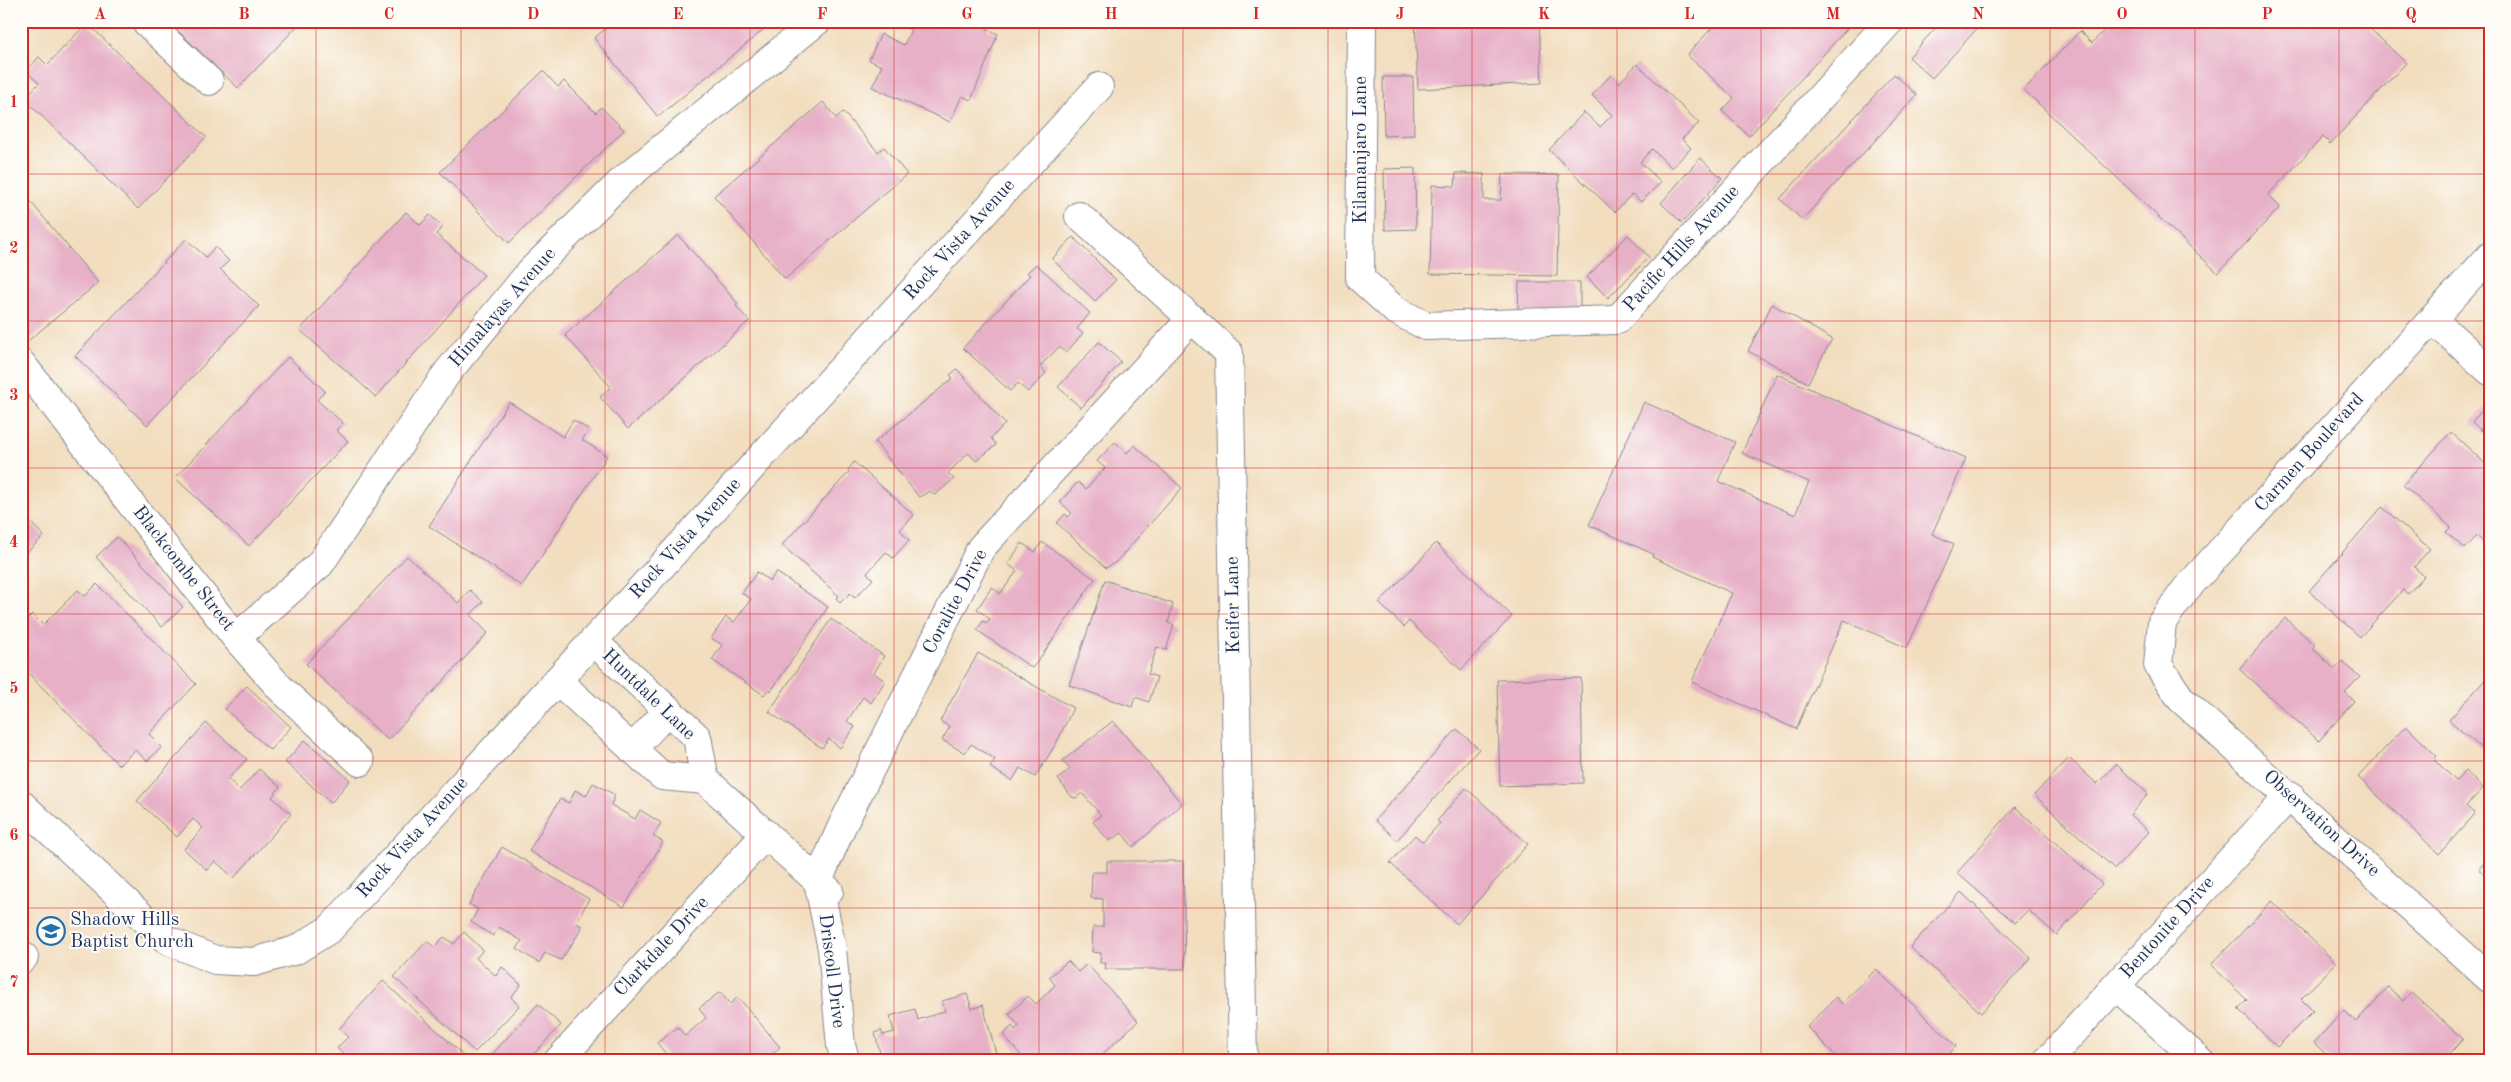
<svg xmlns="http://www.w3.org/2000/svg" width="2511" height="1082" font-family="'Old Standard TT',serif">
<style>
.building{fill:#e7b0c7}
.lines{fill:none;stroke-linecap:round;stroke-linejoin:round}
.minor-casing{stroke:#86868e;stroke-width:30}
.minor{stroke:#fff;stroke-width:28}
.grid{fill:none;stroke:#d62828;stroke-width:1;stroke-opacity:0.55}
.labels{text-anchor:middle;dominant-baseline:central;stroke-width:4;stroke-linejoin:round;paint-order:stroke}
.street-label{font-size:19px;fill:#1b2f5e;stroke:#fdfcf7}
.poi-label{font-size:19px;fill:#1b2f5e;stroke:#fdfcf7;text-anchor:start}
.neatline{fill:none;stroke:#d62828;stroke-width:2}
.grid-label{font-size:16px;text-anchor:middle;font-weight:bold;fill:#d62828}
</style>
<rect width="100%" height="100%" fill="#fdfcf7"/>
<filter id="ink" filterUnits="userSpaceOnUse"><feTurbulence type="fractalNoise" baseFrequency=".02" numOctaves="2"/><feDisplacementMap in="SourceGraphic" scale="10" xChannelSelector="R" yChannelSelector="G"/><feConvolveMatrix kernelMatrix="1 2 1 2 8 2 1 2 1" color-interpolation-filters="sRGB"/></filter>
<filter id="wash" filterUnits="userSpaceOnUse"><feTurbulence type="fractalNoise" baseFrequency=".0096" numOctaves="4" result="noise"/><feDisplacementMap in="SourceGraphic" scale="20" xChannelSelector="R" yChannelSelector="G"/><feGaussianBlur stdDeviation="1.12" result="paint"/><feColorMatrix in="noise" values="0 0 0 0 0 0 0 0 0 0 0 0 0 0 0 0 0 1.4 0 .05"/><feComposite in="paint" operator="in"/></filter>
<g filter="url(#wash)">
<rect width="100%" height="100%" fill="#f2ddbe"/>
<g id="blocks">
<!-- building -->
<path class="building" d="M168,21H302L238,88Z
M615,21H774L658,117L594,38Z
M892,21H990L987,29L998,34L971,100L962,96L950,122L872,87L882,66L869,60L881,34L904,45L911,30Z
M1415,21H1539L1542,83L1418,89Z
M1718,21H1854L1749,136L1722,111L1734,98L1687,55Z
M1942,21H1984L1932,78L1909,57Z
M2113,21H2362L2406,63L2330,144L2323,137L2268,195L2280,207L2218,273L2024,90L2080,31L2092,43Z
M87,23L206,137L138,209L24,99L39,83L26,71L39,57L47,65Z
M1637,64L1699,123L1682,139L1691,148L1672,168L1652,149L1640,162L1661,182L1641,202L1632,194L1615,212L1549,150L1584,112L1600,127L1612,115L1592,95L1611,75L1619,83Z
M543,71L558,87L564,81L596,113L601,107L624,130L509,243L440,172Z
M1894,74L1917,95L1802,220L1780,199Z
M1383,77H1413L1414,135L1384,136Z
M823,102L836,118L843,112L878,152L884,147L907,174L785,279L714,196Z
M1700,158L1722,178L1682,223L1661,203Z
M1415,168L1416,229L1385,230L1384,169Z
M1456,173L1484,174V200H1501L1502,174L1559,175L1557,276L1430,274L1432,185L1455,186Z
M21,190L98,283L23,345L21,343Z
M406,212L420,225L430,215L443,227L436,234L484,275L376,397L300,330Z
M678,235L738,304L736,306L749,321L628,429L600,397L611,387L565,335Z
M1628,235L1649,257L1608,298L1587,277Z
M1073,237L1116,280L1095,301L1052,259Z
M186,239L206,257L215,247L229,261L220,269L259,306L147,425L75,356Z
M1036,264L1090,313L1077,329L1083,333L1066,353L1059,347L1040,366L1046,373L1028,392L1018,383L1010,391L963,348L1030,275L1027,273Z
M1519,282H1580V313L1518,312Z
M1772,304L1832,339L1808,383L1748,351Z
M1099,342L1121,362L1081,408L1058,387Z
M288,357L325,391L317,400L343,423L336,430L348,441L249,546L175,478Z
M957,369L1005,424L991,438L996,445L976,461L968,453L948,473L954,479L935,495L930,491L919,497L875,442L953,378L950,375Z
M1777,374L1966,458L1932,534L1954,544L1907,648L1844,620L1796,729L1692,682L1732,593L1652,557L1653,554L1589,525L1644,402L1735,442L1718,481L1795,515L1809,482L1742,453Z
M2490,401V438L2472,422Z
M509,402L563,437L573,420L589,430L582,440L607,456L522,586L429,526Z
M2451,432L2490,468V548L2477,536L2465,549L2446,532L2451,527L2403,485Z
M1115,442L1127,453L1134,445L1182,488L1116,562L1106,568L1057,523L1065,514L1068,517L1072,513L1060,502L1078,482L1086,489L1105,468L1097,461Z
M854,462L914,515L900,530L909,540L893,558L886,552L867,573L873,579L855,598L850,593L840,603L836,598L839,596L782,545L849,472L848,470Z
M2382,507L2430,549L2414,567L2424,576L2408,594L2403,590L2360,637L2309,591Z
M21,513L44,536L21,558Z
M117,537L183,607L162,627L96,557Z
M1042,542L1095,579L1038,661L1032,668L977,630L983,621L986,623L990,619L977,609L992,587L1000,594L1017,571L1008,564L1022,543L1035,552Z
M1436,543L1512,616L1461,670L1409,621L1404,627L1379,603Z
M407,556L458,603L470,590L483,602L470,615L488,633L388,740L306,664Z
M757,572L770,581L776,572L828,607L771,691L769,689L764,695L712,660L722,645L711,638L726,617L734,622L751,599L742,593Z
M1105,580L1173,604L1168,623L1174,625L1166,650L1157,647L1148,674L1157,677L1149,702L1135,697L1132,707L1069,685Z
M97,584L196,684L149,734L162,747L147,761L135,750L119,765L21,666V644L27,638L21,632V625L32,614L43,625L78,590L85,596Z
M2285,618L2315,645L2312,648L2335,669L2342,661L2360,677L2345,692L2354,701L2319,741L2239,669Z
M831,619L884,656L874,673L885,681L871,703L863,697L847,721L855,727L840,748L829,739L822,748L769,712Z
M978,653L1073,708L1056,744L1035,777L1020,768L1012,781L990,767L995,759L971,744L965,753L942,740L950,727L940,721Z
M2490,674V756L2449,720Z
M1581,678L1583,783L1500,786L1497,680Z
M247,686L291,727L270,750L225,709Z
M1113,721L1182,804L1133,847L1122,833L1109,841L1093,822L1101,815L1082,793L1076,798L1072,797L1058,779L1070,769L1062,761Z
M206,723L247,759L228,779L240,790L259,769L280,787L272,797L291,814L234,878L215,861L207,870L184,849L203,828L193,819L177,837L137,801Z
M2406,726L2437,756L2434,759L2456,781L2465,771L2483,788L2466,806L2475,814L2439,854L2358,777Z
M1457,729L1479,749L1397,840L1375,820Z
M305,740L350,780L331,803L285,762Z
M2069,758L2097,784L2116,764L2148,794L2130,815L2149,832L2115,869L2034,795Z
M593,783L615,795L611,805L635,819L640,810L661,823L653,836L663,842L624,907L529,851L560,799L569,803L575,790L586,796Z
M1466,788L1528,844L1457,924L1390,863L1415,835L1423,842L1440,823L1437,821Z
M2015,807L2102,884L2057,935L2028,910L2015,923L1957,873Z
M502,847L589,899L576,923L582,926L581,930L561,960L545,953L539,963L517,949L522,941L499,927L493,936L471,922L478,909L469,904Z
M2490,856V878L2479,869Z
M1107,861H1183L1185,969H1105L1106,963H1100L1101,953L1092,952L1093,927H1103V899L1091,898L1092,872H1107Z
M1961,892L2031,958L1981,1013L1910,947Z
M2272,901L2336,963L2301,999L2313,1011L2277,1047L2238,1009L2247,1000L2211,965Z
M464,932L483,950L476,958L496,976L502,967L521,985L511,997L519,1006L475,1052L394,977L427,941L434,947L444,937L454,944Z
M1068,961L1078,972L1087,964L1138,1021L1095,1061H1026L1003,1035L1012,1026L1015,1030L1019,1026L1009,1014L1028,996L1036,1004L1055,985L1049,977Z
M1876,969L1956,1046L1942,1061H1841L1807,1027L1836,997L1842,1004Z
M383,981L458,1050L463,1056L459,1061H365L363,1058L360,1061H351L337,1048L348,1037L339,1029Z
M2388,987L2403,1001L2411,992L2463,1039L2443,1061H2333L2314,1043L2344,1010L2356,1022Z
M720,992L730,1004L738,997L780,1047L764,1061H656L660,1057L662,1060L667,1055L657,1043L678,1027L685,1036L706,1018L699,1008Z
M967,994L972,1009L983,1005L998,1061H882L875,1033L881,1030L883,1035L894,1032L890,1016L915,1009L918,1020L945,1011L942,1001Z
M538,1004L561,1025L527,1061H486Z
M1801,1054L1808,1061H1794Z
M1112,1055L1135,1060V1061H1112Z"/>
</g>
</g>
<g filter="url(#ink)">
<use href="#blocks" fill-opacity="0" stroke="#86868e" stroke-width="1"/>
<g class="lines">
<defs>
<path id="minor" d="M145,21L209,81
M1362,21L1360,278L1395,310L1426,326L1617,320L1890,21
M1079,216L1229,353L1243,1061
M2490,256L2186,589L2162,622L2158,665L2181,699L2490,979
M2432,319L2490,371
M21,363L236,638L281,689L360,762
M236,638L320,564L447,373L530,272L622,181L817,21
M593,641L697,737L705,780
M557,680L662,776L705,780L829,891
M632,749L669,710
M21,804L167,940L215,960L254,962L296,950L330,929L1099,87
M21,960L24,957
M2116,986L2200,1061
M558,1061L766,834
M846,1061L841,1046L832,949L818,881L842,826L981,548L1192,318
M2047,1061L2290,795"/>
</defs>
<!-- minor casing -->
<use href="#minor" class="minor-casing"/>
<!-- minor -->
<use href="#minor" class="minor"/>
</g>
</g>
<!-- grid -->
<path class="grid" d="M172,21V1061M316,21V1061M461,21V1061M605,21V1061M750,21V1061M894,21V1061M1039,21V1061M1183,21V1061M1328,21V1061M1472,21V1061M1617,21V1061M1761,21V1061M1906,21V1061M2050,21V1061M2195,21V1061M2339,21V1061M21,174H2490M21,321H2490M21,468H2490M21,614H2490M21,761H2490M21,908H2490"/>
<!-- icons -->
<defs>
<symbol id="school-ring" viewBox="-11 -11 22 22"><circle r="9.5" fill="#fdfcf7" stroke="#1f6fb2" stroke-width="1.5"/><path d="M0-5L7-2L0 1L-7-2ZM-4 1L0 2.5L4 1V4Q0 6-4 4Z" fill="#1f6fb2"/></symbol>
</defs>
<g fill-rule="evenodd">
<use href="#school-ring" x="35" y="915" width="32" height="32"/>
</g>
<g class="labels">
<!-- street labels -->
<g class="street-label">
<text transform="translate(1361 150) rotate(-90)">Kilamanjaro Lane</text>
<text transform="translate(960 240) rotate(-48)">Rock Vista Avenue</text>
<text transform="translate(1682 249) rotate(-48)">Pacific Hills Avenue</text>
<text transform="translate(503 308) rotate(-49)">Himalayas Avenue</text>
<text transform="translate(2310 453) rotate(-48)">Carmen Boulevard</text>
<text transform="translate(686 539) rotate(-48)">Rock Vista Avenue</text>
<text transform="translate(183 569) rotate(52)">Blackcombe Street</text>
<text transform="translate(956 602) rotate(-62)">Coralite Drive</text>
<text transform="translate(1234 605) rotate(-91)">Keifer Lane</text>
<text transform="translate(648 695) rotate(44)">Huntdale Lane</text>
<text transform="translate(2321 824) rotate(42)">Observation Drive</text>
<text transform="translate(413 838) rotate(-48)">Rock Vista Avenue</text>
<text transform="translate(2168 928) rotate(-48)">Bentonite Drive</text>
<text transform="translate(662 947) rotate(-47)">Clarkdale Drive</text>
<text transform="translate(831 971) rotate(83)">Driscoll Drive</text>
</g>
<!-- poi labels -->
<g class="poi-label">
<text x="70" y="920">Shadow Hills<tspan x="70" dy="22">Baptist Church</tspan></text>
</g>
</g>
<!-- margin -->
<rect width="2511" height="1082" fill="none" stroke="#fdfcf7" stroke-width="55"/>
<rect x="28" y="28" width="2456" height="1026" class="neatline"/>
<g class="grid-label">
<text x="100" y="19">A</text>
<text x="244" y="19">B</text>
<text x="389" y="19">C</text>
<text x="533" y="19">D</text>
<text x="678" y="19">E</text>
<text x="822" y="19">F</text>
<text x="967" y="19">G</text>
<text x="1111" y="19">H</text>
<text x="1256" y="19">I</text>
<text x="1400" y="19">J</text>
<text x="1544" y="19">K</text>
<text x="1689" y="19">L</text>
<text x="1833" y="19">M</text>
<text x="1978" y="19">N</text>
<text x="2122" y="19">O</text>
<text x="2267" y="19">P</text>
<text x="2411" y="19">Q</text>
<text x="14" y="107">1</text>
<text x="14" y="253">2</text>
<text x="14" y="400">3</text>
<text x="14" y="547">4</text>
<text x="14" y="693">5</text>
<text x="14" y="840">6</text>
<text x="14" y="987">7</text>
</g>
</svg>
